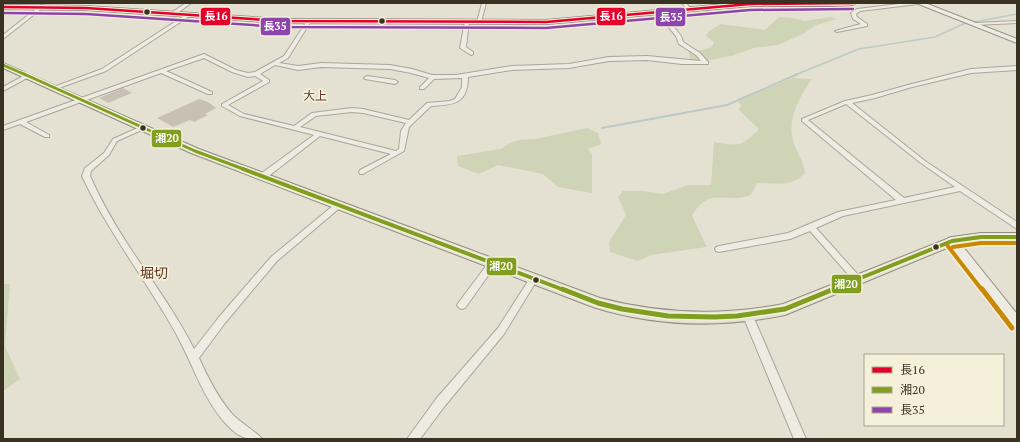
<svg xmlns="http://www.w3.org/2000/svg" width="1020" height="442" font-family="'PT Serif','Noto Sans JP',serif">
<style>
.green{fill:#cfd4b6}
.lines{fill:none;stroke-linecap:round;stroke-linejoin:round}
.stream-far1{stroke:#bbcbc4;stroke-width:1.5}
.stream{stroke:#bbcbc4;stroke-width:2}
.building{fill:#c8c1b3}
.street-casing{stroke:#aaa69a;stroke-width:2}
.secondary-casing{stroke:#9a968a;stroke-width:2}
.primary-casing{stroke:#908c81;stroke-width:2}
.street{fill:#edebe2;fill-rule:evenodd}
.secondary{fill:#edebe2;fill-rule:evenodd}
.primary{fill:#e4e2d5;fill-rule:evenodd}
.bus-1-casing{stroke:#f4f0d9;stroke-width:4.5}
.bus-2-far3-casing{stroke:#f4f0d9;stroke-width:4.5}
.bus-2-far2-casing{stroke:#f4f0d9;stroke-width:5.5}
.bus-2-far1-casing{stroke:#f4f0d9;stroke-width:7}
.bus-2-casing{stroke:#f4f0d9;stroke-width:8}
.bus-3-casing{stroke:#f4f0d9;stroke-width:4.5}
.bus-4-far1-casing{stroke:#f4f0d9;stroke-width:7}
.bus-4-casing{stroke:#f4f0d9;stroke-width:8}
.bus-1{stroke:#e4002b;stroke-width:2.5}
.bus-2-far3{stroke:#809e20;stroke-width:2.5}
.bus-2-far2{stroke:#809e20;stroke-width:3}
.bus-2-far1{stroke:#809e20;stroke-width:4}
.bus-2{stroke:#809e20;stroke-width:5}
.bus-3{stroke:#8e44ad;stroke-width:2.5}
.bus-4-far1{stroke:#c88908;stroke-width:4}
.bus-4{stroke:#c88908;stroke-width:5}
.bus-dot{fill:#393122;stroke:#f4f0d9;stroke-width:1.5}
.labels{text-anchor:middle;dominant-baseline:central;stroke-width:3.5;stroke-linejoin:round;paint-order:stroke}
.far-neighbourhood-label{font-size:12px;fill:#623b25;stroke:#f4f0d9}
.neighbourhood-label{font-size:14px;fill:#623b25;stroke:#f4f0d9}
.line-badge{stroke:#f4f0d9;stroke-width:1.5}
.badge-label{font-size:11px;text-anchor:middle;font-weight:bold;fill:#fff}
</style>
<rect width="100%" height="100%" fill="#e4e1d2"/>
<!-- green -->
<path class="green" d="M779,17L794,18L804,21L831,17L837,19L816,25L803,34L778,45L754,48L731,56L710,60H691L688,50H703L712,47L714,42L706,36L709,31L721,24L765,30Z
M793,78L812,79C798,99 785,123 795,146C799,157 803,160 805,173C791,188 776,183 757,183L751,195C724,205 710,185 692,216L707,247L651,255L638,261L610,252L609,242L626,215L618,197L623,191H644L663,194L688,185H711L714,142C738,146 742,147 759,129L739,110L741,105L738,101Z
M587,128L598,133L601,144L588,149L592,154V193L558,187L543,174L498,165L479,174L458,166L457,156L501,149L508,144L519,140L535,139Z
M3,284H10L5,346L20,379L3,391Z"/>
<g class="lines">
<!-- stream-far1 -->
<path class="stream-far1" d="M795,75L859,49L935,37L963,24L1017,14"/>
<!-- stream -->
<path class="stream" d="M602,128L727,105L798,74"/>
</g>
<!-- building -->
<path class="building" d="M123,88L132,93L108,103L99,98Z
M199,99L208,102L216,108L205,114L208,115L194,122L190,120L173,127L157,118Z"/>
<g class="lines">
<defs>
<path id="street" d="M186,3H191L175,15H171V13Z
M482,3H486L481,22L479,23L477,22Z
M682,3H686L691,9V10H687Z
M907,3H920L918,4L860,11L856,14L857,17L867,24V26L837,32L835,31L861,24L853,19L851,13L857,9Z
M41,5L45,6L3,39V35Z
M658,11L667,18L681,36L683,42L700,53L708,62V64H682L647,60L609,61L569,68L512,70L468,77C468,104 453,105 431,106L409,127L404,151L363,174H360L359,172L360,170L391,154L320,136L265,179H259L258,177L259,175L314,135L240,116L222,106V104L263,81L255,76L248,77L232,72L204,58L166,71L212,92V94H208L161,73L26,122L49,135V137H45L20,124L3,130V126L204,54L236,70L248,73L255,72L284,56L307,21L309,20L311,21L288,58L279,63L298,66L321,63L390,65L412,69L432,75H456L512,66L569,64L609,57L647,56L701,61L696,55L679,44L676,36L656,12ZM275,65L298,70L321,67L390,69L411,73L429,78L420,87V89H424L434,79L462,78V87L455,99L450,101L427,103L409,120L363,109L352,108L312,113L294,126L244,114L228,105L269,82V80L260,74ZM352,112L363,113L406,123L401,131L399,149L396,151L300,127L316,116Z
M187,14L191,15L106,71L56,89H52L51,88L102,69Z
M465,21L469,22L466,47L473,52V54L471,55L460,48Z
M1017,21V23L975,25L973,24L975,23Z
M1017,66V70L971,73L912,87L875,98L852,103L925,161L1017,222V229L960,191L843,216L816,228L860,277L861,279L860,281H854L810,231L790,239L719,252L716,251L715,249L716,247L719,246L788,233L838,212L896,200L802,121V119L845,101L872,95L908,85L971,69ZM846,104L921,163L955,187L904,198L808,120Z
M27,74L30,76L29,77L3,91V87Z
M367,76L395,80L398,82L395,84L365,79L364,78Z
M142,126L145,128L144,129L117,141L109,155L91,171L90,176C101,201 115,225 130,248C152,281 176,313 194,349L219,317L271,257L335,204H341L342,206L277,261L225,323L199,358C208,378 218,398 233,415C240,422 259,434 262,439C244,439 240,438 227,425C202,398 192,361 174,330C144,277 108,232 82,176L85,168L104,153L113,139Z
M492,261L495,262L496,264L495,266L465,308L462,309L459,308L457,305L459,302L489,262Z
M533,277L536,278L537,280L504,334L444,407L420,439H407L436,399L498,328L530,278Z
M748,312L751,313L753,316L806,439H794L743,316L745,313Z"/>
<path id="secondary" d="M916,3H925L1017,39V43Z
M952,237L956,238L1017,314V329L1012,328L948,244L946,241L948,238Z"/>
<path id="primary" d="M738,3H856L853,5L832,6H750L546,24L282,23L86,10L3,9V5L86,6L282,19L546,20Z
M3,63L199,149L600,298C661,314 721,316 783,304L952,237L981,233H1017V241H981L954,245L785,315C721,328 656,327 593,307L191,153L3,68Z"/>
</defs>
<!-- street casing -->
<use href="#street" class="street-casing"/>
<!-- secondary casing -->
<use href="#secondary" class="secondary-casing"/>
<!-- primary casing -->
<use href="#primary" class="primary-casing"/>
<!-- street -->
<use href="#street" class="street"/>
<!-- secondary -->
<use href="#secondary" class="secondary"/>
<!-- primary -->
<use href="#primary" class="primary"/>
<defs>
<path id="bus-1" d="M3,7L86,8L282,21L546,22L750,4L853,3"/>
<path id="bus-2-far3" d="M3,65L26,75"/>
<path id="bus-2-far2" d="M24,74L195,151L246,170"/>
<path id="bus-2-far1" d="M243,169L564,290
M831,290L952,241L981,237H1017"/>
<path id="bus-2" d="M562,289L598,303L622,309L668,316L714,317L737,316L785,309L834,289"/>
<path id="bus-3" d="M3,13L86,14L282,27L546,28L750,10L853,9"/>
<path id="bus-4-far1" d="M947,245L982,290
M953,247L981,243H1017"/>
<path id="bus-4" d="M982,289L1012,328"/>
</defs>
<!-- bus-1 casing -->
<use href="#bus-1" class="bus-1-casing"/>
<!-- bus-2-far3 casing -->
<use href="#bus-2-far3" class="bus-2-far3-casing"/>
<!-- bus-2-far2 casing -->
<use href="#bus-2-far2" class="bus-2-far2-casing"/>
<!-- bus-2-far1 casing -->
<use href="#bus-2-far1" class="bus-2-far1-casing"/>
<!-- bus-2 casing -->
<use href="#bus-2" class="bus-2-casing"/>
<!-- bus-3 casing -->
<use href="#bus-3" class="bus-3-casing"/>
<!-- bus-4-far1 casing -->
<use href="#bus-4-far1" class="bus-4-far1-casing"/>
<!-- bus-4 casing -->
<use href="#bus-4" class="bus-4-casing"/>
<!-- bus-1 -->
<use href="#bus-1" class="bus-1"/>
<!-- bus-2-far3 -->
<use href="#bus-2-far3" class="bus-2-far3"/>
<!-- bus-2-far2 -->
<use href="#bus-2-far2" class="bus-2-far2"/>
<!-- bus-2-far1 -->
<use href="#bus-2-far1" class="bus-2-far1"/>
<!-- bus-2 -->
<use href="#bus-2" class="bus-2"/>
<!-- bus-3 -->
<use href="#bus-3" class="bus-3"/>
<!-- bus-4-far1 -->
<use href="#bus-4-far1" class="bus-4-far1"/>
<!-- bus-4 -->
<use href="#bus-4" class="bus-4"/>
</g>
<!-- markers -->
<g class="bus-dot">
<circle cx="147" cy="12" r="3.5"/>
<circle cx="382" cy="21" r="3.5"/>
<circle cx="143" cy="128" r="3.5"/>
<circle cx="936" cy="247" r="3.5"/>
<circle cx="536" cy="280" r="3.5"/>
</g>
<g class="labels">
<!-- far-neighbourhood labels -->
<g class="far-neighbourhood-label">
<text x="315" y="95">大上</text>
</g>
<!-- neighbourhood labels -->
<g class="neighbourhood-label">
<text x="154" y="272">堀切</text>
</g>
</g>
<g class="line-badge">
<rect x="596" y="7" width="30" height="19" rx="4" fill="#e4002b"/>
<rect x="200" y="7" width="31" height="19" rx="4" fill="#e4002b"/>
<rect x="655" y="7" width="31" height="20" rx="4" fill="#8e44ad"/>
<rect x="260" y="17" width="31" height="19" rx="4" fill="#8e44ad"/>
<rect x="151" y="129" width="31" height="19" rx="4" fill="#809e20"/>
<rect x="486" y="257" width="31" height="19" rx="4" fill="#809e20"/>
<rect x="831" y="274" width="31" height="20" rx="4" fill="#809e20"/>
</g>
<g class="badge-label">
<text x="611" y="20">長16</text>
<text x="216" y="20">長16</text>
<text x="671" y="21">長35</text>
<text x="275" y="30">長35</text>
<text x="167" y="142">湘20</text>
<text x="501" y="270">湘20</text>
<text x="846" y="288">湘20</text>
</g>
<!-- border -->
<rect width="1020" height="442" fill="none" stroke="#393122" stroke-width="8"/>
<!-- legend -->
<rect x="864" y="354" width="140" height="72" fill="#f4f0d9" stroke="#a9a490"/>
<rect x="872" y="367" width="20" height="6" fill="#e4002b" stroke="#a9a490"/>
<text x="900" y="374" font-size="12" fill="#393122">長16</text>
<rect x="872" y="387" width="20" height="6" fill="#809e20" stroke="#a9a490"/>
<text x="900" y="394" font-size="12" fill="#393122">湘20</text>
<rect x="872" y="407" width="20" height="6" fill="#8e44ad" stroke="#a9a490"/>
<text x="900" y="414" font-size="12" fill="#393122">長35</text>
</svg>
